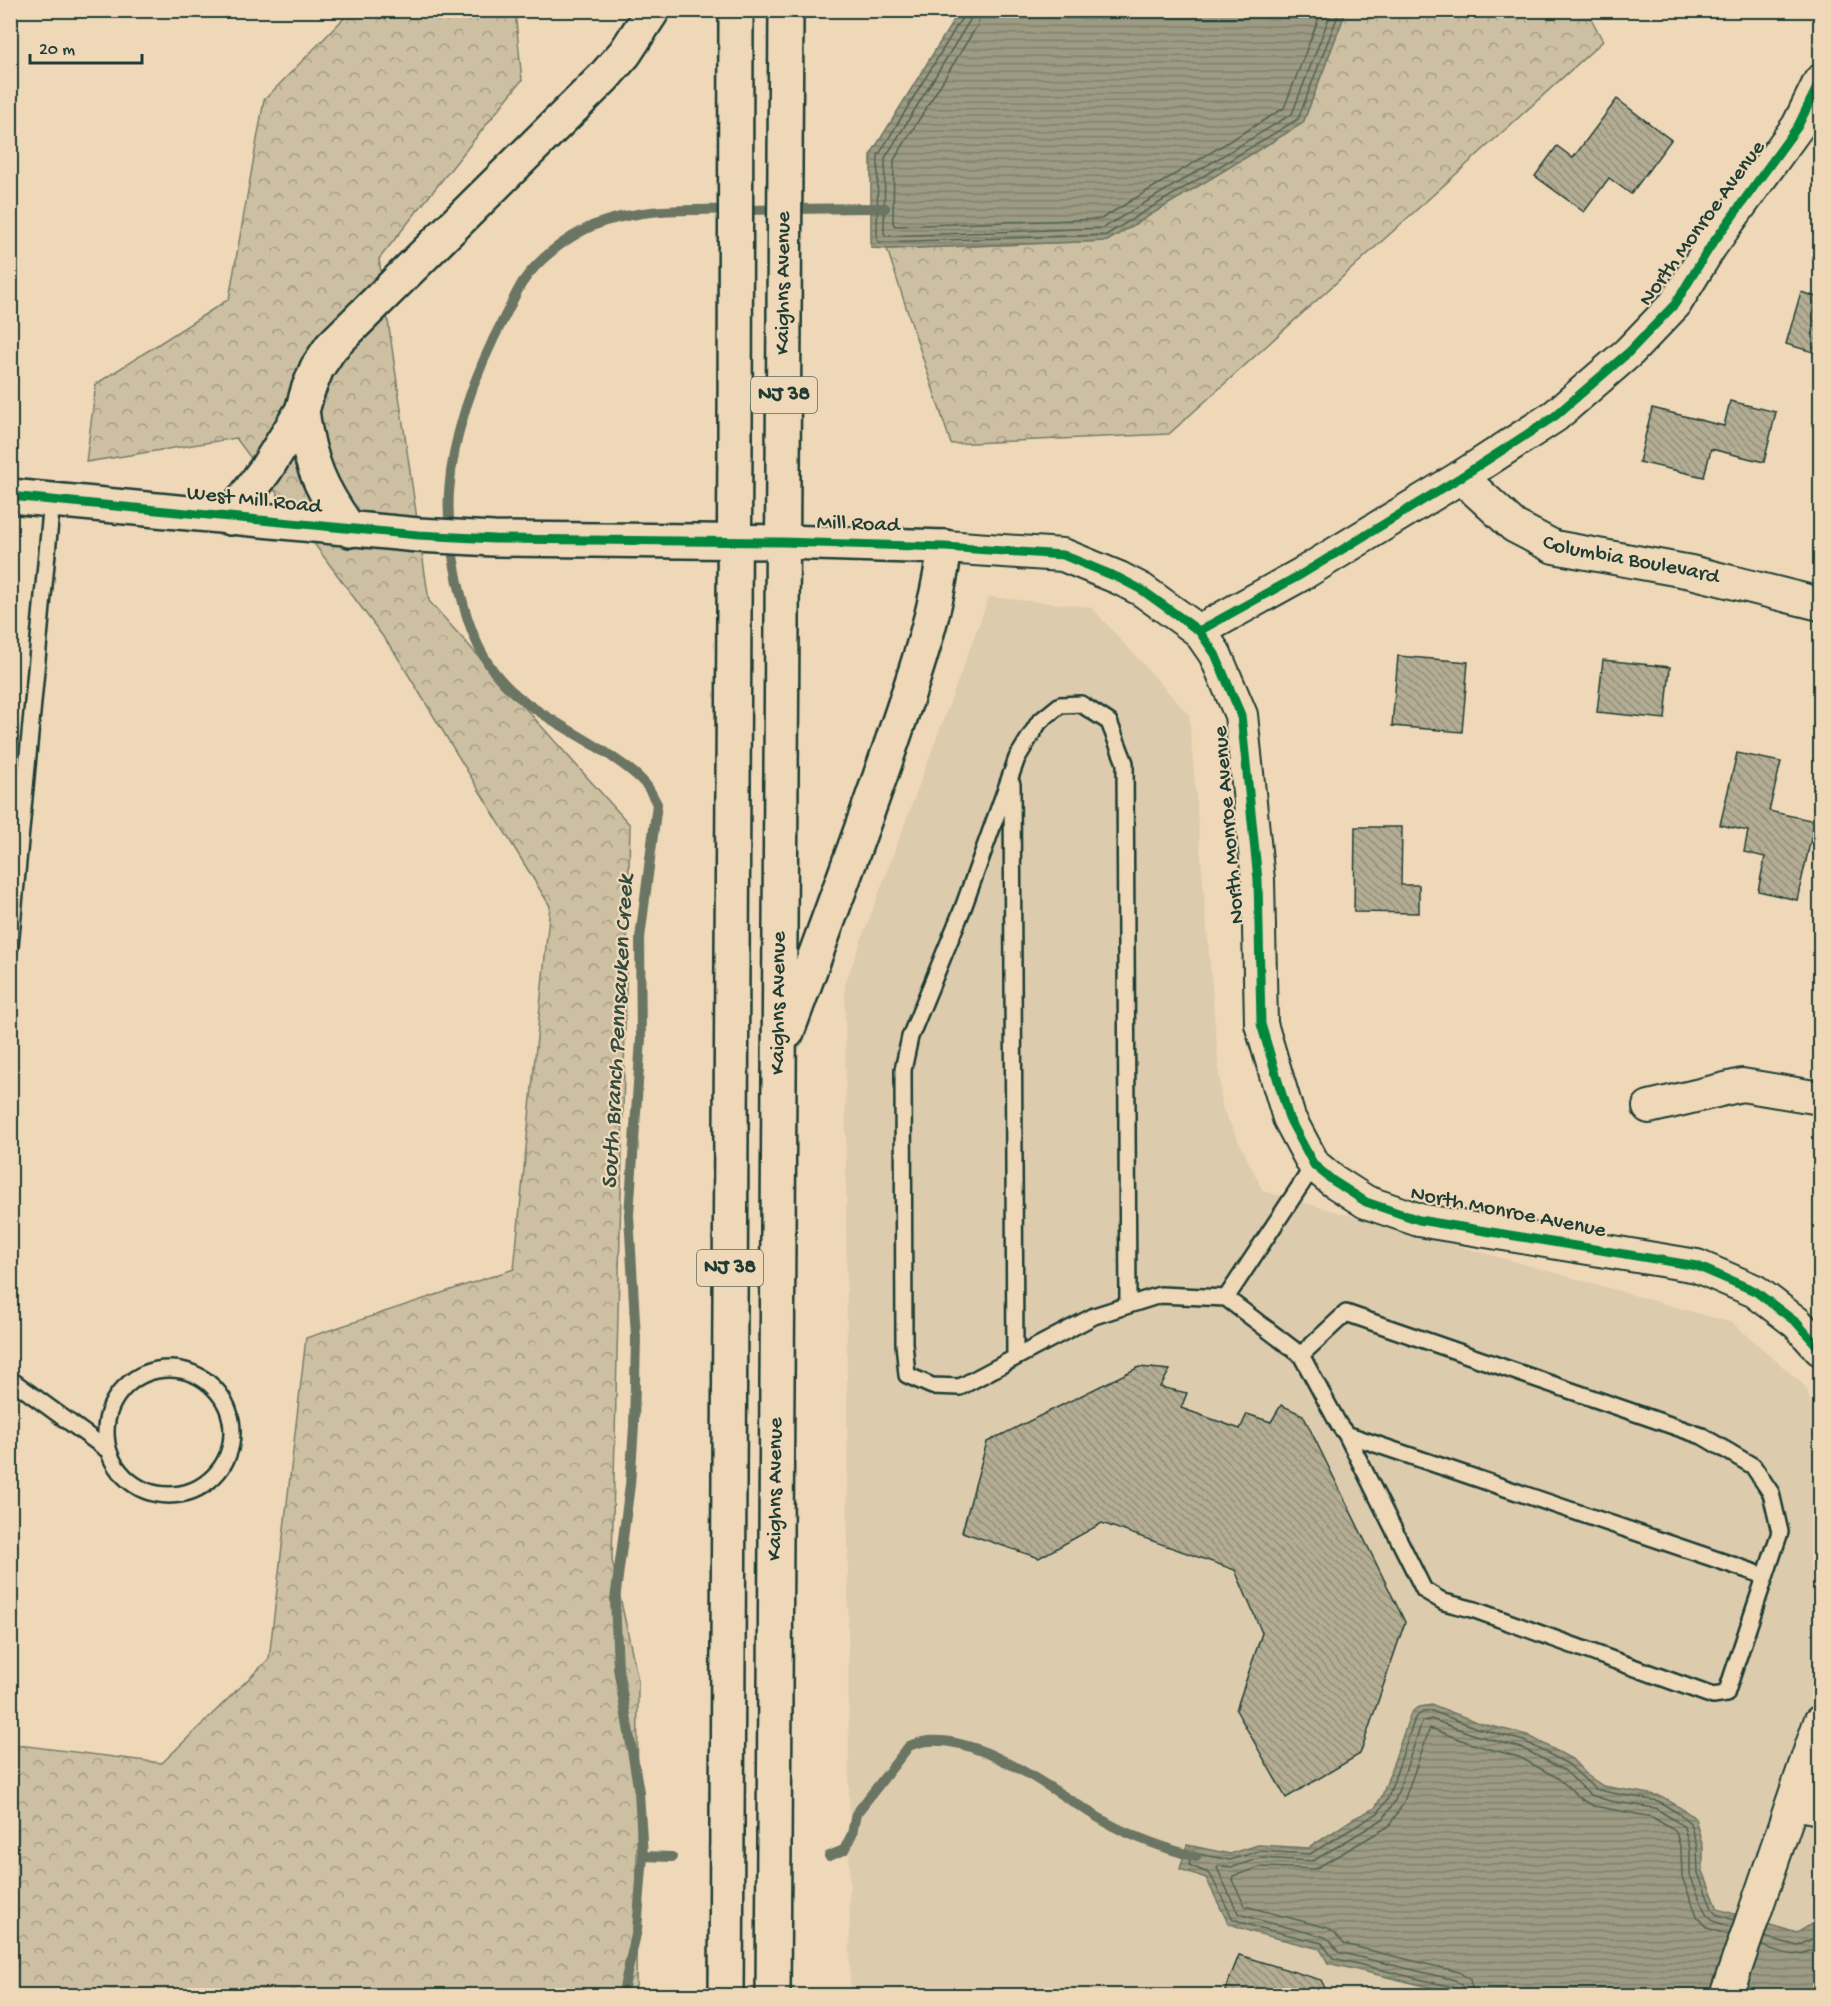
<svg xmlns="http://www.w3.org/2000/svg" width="1831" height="2006" font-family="'Gochi Hand',sans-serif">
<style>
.built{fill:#ddcbad}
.forest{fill:url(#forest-crowns);stroke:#767e6b;stroke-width:1.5}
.water{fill:url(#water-rules);stroke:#6b7563;stroke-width:1.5}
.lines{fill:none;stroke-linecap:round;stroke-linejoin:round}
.shore{stroke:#516354;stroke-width:1.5}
.stream{stroke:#6b7563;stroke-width:10}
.building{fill:url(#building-back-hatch);stroke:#1f3d34;stroke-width:1.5}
.service-casing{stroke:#1f3d34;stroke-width:20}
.minor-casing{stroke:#1f3d34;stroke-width:36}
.tertiary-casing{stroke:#1f3d34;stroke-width:38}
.trunk-casing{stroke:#1f3d34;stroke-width:38}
.service{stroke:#efd8b8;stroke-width:15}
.minor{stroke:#efd8b8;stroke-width:32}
.tertiary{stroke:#efd8b8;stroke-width:33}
.trunk{stroke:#efd8b8;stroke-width:33}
.cycleway-casing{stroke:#efd8b8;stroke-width:13}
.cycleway{stroke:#00873e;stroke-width:9}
.labels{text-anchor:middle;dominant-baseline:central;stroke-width:4.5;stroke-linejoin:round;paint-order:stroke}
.shield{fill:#efd8b8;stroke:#5d6c5c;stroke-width:1.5}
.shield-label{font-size:21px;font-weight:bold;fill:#1f3d34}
.street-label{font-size:22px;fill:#1f3d34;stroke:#efd8b8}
.water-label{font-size:24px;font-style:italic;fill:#324b40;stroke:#efd8b8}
</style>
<defs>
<pattern id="forest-crowns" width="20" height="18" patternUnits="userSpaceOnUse" patternTransform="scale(1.5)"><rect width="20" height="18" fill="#cdbfa2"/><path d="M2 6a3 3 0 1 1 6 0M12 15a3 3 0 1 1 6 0" fill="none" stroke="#a69c85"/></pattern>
<pattern id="water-rules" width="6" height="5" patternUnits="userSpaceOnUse" patternTransform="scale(1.5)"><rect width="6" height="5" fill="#9d9b83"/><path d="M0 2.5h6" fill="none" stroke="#7f806c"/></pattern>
<pattern id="building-back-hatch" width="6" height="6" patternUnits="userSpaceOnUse" patternTransform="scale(1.5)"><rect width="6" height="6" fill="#b4ad94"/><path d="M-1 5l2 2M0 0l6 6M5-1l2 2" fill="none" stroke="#928e7a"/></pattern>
</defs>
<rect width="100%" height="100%" fill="#efd8b8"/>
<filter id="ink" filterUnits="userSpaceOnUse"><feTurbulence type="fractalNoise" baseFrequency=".0167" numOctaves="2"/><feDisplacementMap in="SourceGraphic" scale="12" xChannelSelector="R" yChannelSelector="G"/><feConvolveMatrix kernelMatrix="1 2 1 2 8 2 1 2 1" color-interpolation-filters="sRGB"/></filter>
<g filter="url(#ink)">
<!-- built -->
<path class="built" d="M989,597L1091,607L1189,715L1222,1107L1263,1191L1733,1323L1806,1387L1820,1431V1995H850L845,984Z"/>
<!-- forest -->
<path class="forest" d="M351,11H515L522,80L379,259L429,601L630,825L612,1560L638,1680L636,1995L11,1996V1744L162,1763L269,1659L306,1338L514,1269L550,906L395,653L236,438L86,462L96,384L229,299L264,100Z
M1346,11H1587L1603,41L1169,434L951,444L887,249L1107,241L1303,123Z"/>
<!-- water -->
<path class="water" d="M960,10H1346V11L1303,123L1107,241L887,249L871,248V154Z
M1433,1705L1479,1723L1527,1735L1572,1759L1588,1776L1603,1786L1661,1796L1684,1810L1695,1818L1703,1847V1871L1718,1909L1797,1933L1820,1919V1995H1463L1328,1963L1320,1949L1252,1932L1228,1923L1206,1878L1180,1869L1187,1845L1230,1854L1258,1845L1309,1848L1353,1819L1375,1808L1382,1796L1410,1715C1416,1706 1423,1706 1433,1705Z"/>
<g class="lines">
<!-- shore -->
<path class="shore" d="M964,10L963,16L878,156L877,240L879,242L1106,235L1298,119L1340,10
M972,10L970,20L885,158L884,233L886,236L1103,228L1292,114L1332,10
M981,10L978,24L894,160L893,223L895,226L1101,219L1284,108L1322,10
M1764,1937L1798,1946L1820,1935
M1762,1946C1788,1954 1795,1961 1820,1945
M1457,1996L1456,1990L1452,1987L1333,1958L1322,1943L1253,1926L1233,1919L1210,1874L1189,1865L1191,1854L1194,1853L1230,1860L1259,1851L1310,1854L1378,1813L1388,1798L1415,1718L1423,1712L1432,1711L1477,1728L1524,1741L1568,1764L1595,1789L1612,1793L1658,1801L1681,1815L1690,1823L1697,1847L1698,1873L1713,1911L1716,1914L1734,1920
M1465,1996L1463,1987L1455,1980L1338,1952L1331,1941L1325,1937L1255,1919L1238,1913L1217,1868L1219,1866L1233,1867L1260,1858L1313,1861L1383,1819L1395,1801L1422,1722L1431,1719L1475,1735L1522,1748L1564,1770L1591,1795L1610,1801L1655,1808L1676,1821L1684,1827L1690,1849V1875L1706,1914L1713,1921L1731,1927
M1474,1996L1470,1980L1459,1972L1344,1944L1336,1934L1328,1928L1245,1906L1232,1880L1233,1876L1261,1867L1315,1869L1389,1826L1403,1804L1430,1728L1472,1744L1519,1757L1558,1778L1583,1800L1594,1806L1652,1817L1672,1829L1676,1832L1681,1850L1682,1877L1698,1918L1707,1928L1729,1935"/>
<!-- stream -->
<path class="stream" d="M643,1856L672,1857
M829,1856L844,1850L852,1834L856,1814L909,1746C969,1719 1063,1801 1115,1827C1141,1840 1168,1849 1196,1857
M622,1996L637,1930L643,1856L639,1792L618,1668L615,1600L630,1485L634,1426L636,1338L629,1215L641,1039L640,938L657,804C654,798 651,792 647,786C637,773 621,763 608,754C567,726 515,706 488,663C462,624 446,539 449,492C453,430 477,369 506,314C511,304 516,293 522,283C538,259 566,238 592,226C641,206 697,210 748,210C793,209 839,208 885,208"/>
</g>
<!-- building -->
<path class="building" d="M1617,99L1671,140L1631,194L1609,178L1584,212L1535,176L1557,146L1573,158Z
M1801,292L1820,298V354L1786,344Z
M1730,401L1776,412L1764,462L1711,449L1704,477L1639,462L1652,408L1724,426Z
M1398,656L1468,662L1462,732L1392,726Z
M1603,660L1670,667L1665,719L1597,712Z
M1737,753L1781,762L1769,811L1815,821L1797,900L1758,891L1765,857L1744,852L1748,831L1720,825Z
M1355,827H1402L1401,885H1419V913L1354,912Z
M1139,1367L1170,1370L1160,1387L1187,1393L1181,1408L1240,1429L1247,1414L1271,1422L1281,1405L1303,1415L1405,1622L1360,1754L1286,1798L1236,1710L1262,1633L1235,1570L1102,1523L1039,1558L962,1532L987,1442Z
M1239,1955L1321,1980L1329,1996H1223Z"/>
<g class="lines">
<defs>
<path id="service" d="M1012,784L1015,1357
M10,947L52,500
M1226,1298L1314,1165
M1128,1305L1125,763L1109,722L1081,704L1060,705L1039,722L1017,758L963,908L910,1037L903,1070L904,1343L907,1375L932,1386L960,1387L1094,1316L1160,1295L1226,1298L1301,1355L1339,1425L1346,1434L1424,1590L1444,1602L1475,1610L1713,1696L1726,1694L1780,1532L1771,1493L1753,1466L1702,1436L1346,1313L1301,1355
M106 1432a63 63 0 1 1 126 0a63 63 0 1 1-126 0Z
M10,1379L109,1451
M1346,1434L1765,1576"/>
<g id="minor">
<path id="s1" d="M1461,477L1514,526L1554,547L1691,572L1820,604"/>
<path d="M945,547L1063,555L1119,578L1142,590L1199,631L1215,654L1241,715L1258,880L1261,1024L1289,1118L1314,1165L1332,1180L1366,1202L1419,1220L1697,1266L1755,1291L1797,1323L1820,1349"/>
<path d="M1199,631L1302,574L1461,477L1555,416L1629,352L1675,304L1710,247L1798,126L1820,81"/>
<path d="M1649,1107L1742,1085L1820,1098"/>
<path d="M1793,1803L1820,1808"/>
<path d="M1726,1996L1820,1722"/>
</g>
<path id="tertiary" d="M10,496L418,535L494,539L783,542L945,547"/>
<g id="trunk">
<path d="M302,411C309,462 320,489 350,530"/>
<path d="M230,518L266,469L302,411L308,390L317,368L331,347L603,78L625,53L653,10"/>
<path d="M787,1032C822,937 858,841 891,745C913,680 936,616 945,547"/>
<path d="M726,1996L735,439L736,10"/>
<path id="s2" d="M773,1996L786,10"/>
</g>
</defs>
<!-- service casing -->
<use href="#service" class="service-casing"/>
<!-- minor casing -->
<use href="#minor" class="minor-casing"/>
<!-- tertiary casing -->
<use href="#tertiary" class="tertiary-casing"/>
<!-- trunk casing -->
<use href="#trunk" class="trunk-casing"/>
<!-- service -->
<use href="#service" class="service"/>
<!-- minor -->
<use href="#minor" class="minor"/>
<!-- tertiary -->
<use href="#tertiary" class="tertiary"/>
<!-- trunk -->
<use href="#trunk" class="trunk"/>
<defs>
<path id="cycleway" d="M10,496L418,535L494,539L783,542L945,547L1063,555L1119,578L1142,590L1199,631L1215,654L1241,715L1258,880L1261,1024L1289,1118L1314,1165L1332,1180L1366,1202L1419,1220L1697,1266L1755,1291L1797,1323L1820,1349
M1199,631L1302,574L1461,477L1555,416L1629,352L1675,304L1710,247L1798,126L1820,81"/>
</defs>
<!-- cycleway casing -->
<use href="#cycleway" class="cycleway-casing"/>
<!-- cycleway -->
<use href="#cycleway" class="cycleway"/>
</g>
</g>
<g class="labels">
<!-- shield labels -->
<g class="shield">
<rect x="751" y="377" width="66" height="36" rx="4.5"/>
<rect x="697" y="1250" width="66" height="36" rx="4.5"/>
</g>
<g class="shield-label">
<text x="784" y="395">NJ 38</text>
<text x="730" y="1268">NJ 38</text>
</g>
<!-- street labels -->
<g class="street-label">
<text transform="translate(1703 224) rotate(-54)">North Monroe Avenue</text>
<text stroke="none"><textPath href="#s2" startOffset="1713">Kaighns Avenue</textPath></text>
<text transform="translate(254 501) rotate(6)">West Mill Road</text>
<text transform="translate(858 525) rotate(2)">Mill Road</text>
<text stroke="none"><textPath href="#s1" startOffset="195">Columbia Boulevard</textPath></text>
<text transform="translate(1230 825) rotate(-95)">North Monroe Avenue</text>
<text stroke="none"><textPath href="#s2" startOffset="993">Kaighns Avenue</textPath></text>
<text transform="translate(1508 1213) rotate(11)">North Monroe Avenue</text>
<text stroke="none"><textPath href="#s2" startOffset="507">Kaighns Avenue</textPath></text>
</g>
<!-- water labels -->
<g class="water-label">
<text transform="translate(619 1032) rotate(-87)">South Branch Pennsauken Creek</text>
</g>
</g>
<!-- margin -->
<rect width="1831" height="2006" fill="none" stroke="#efd8b8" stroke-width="36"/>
<rect x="18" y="18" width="1795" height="1970" fill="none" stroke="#1f3d34" stroke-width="2" filter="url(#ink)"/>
<!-- scale -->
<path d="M30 54v9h112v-9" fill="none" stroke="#1f3d34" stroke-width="3"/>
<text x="39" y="54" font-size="18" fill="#1f3d34" stroke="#efd8b8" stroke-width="4.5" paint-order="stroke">20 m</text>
</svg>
